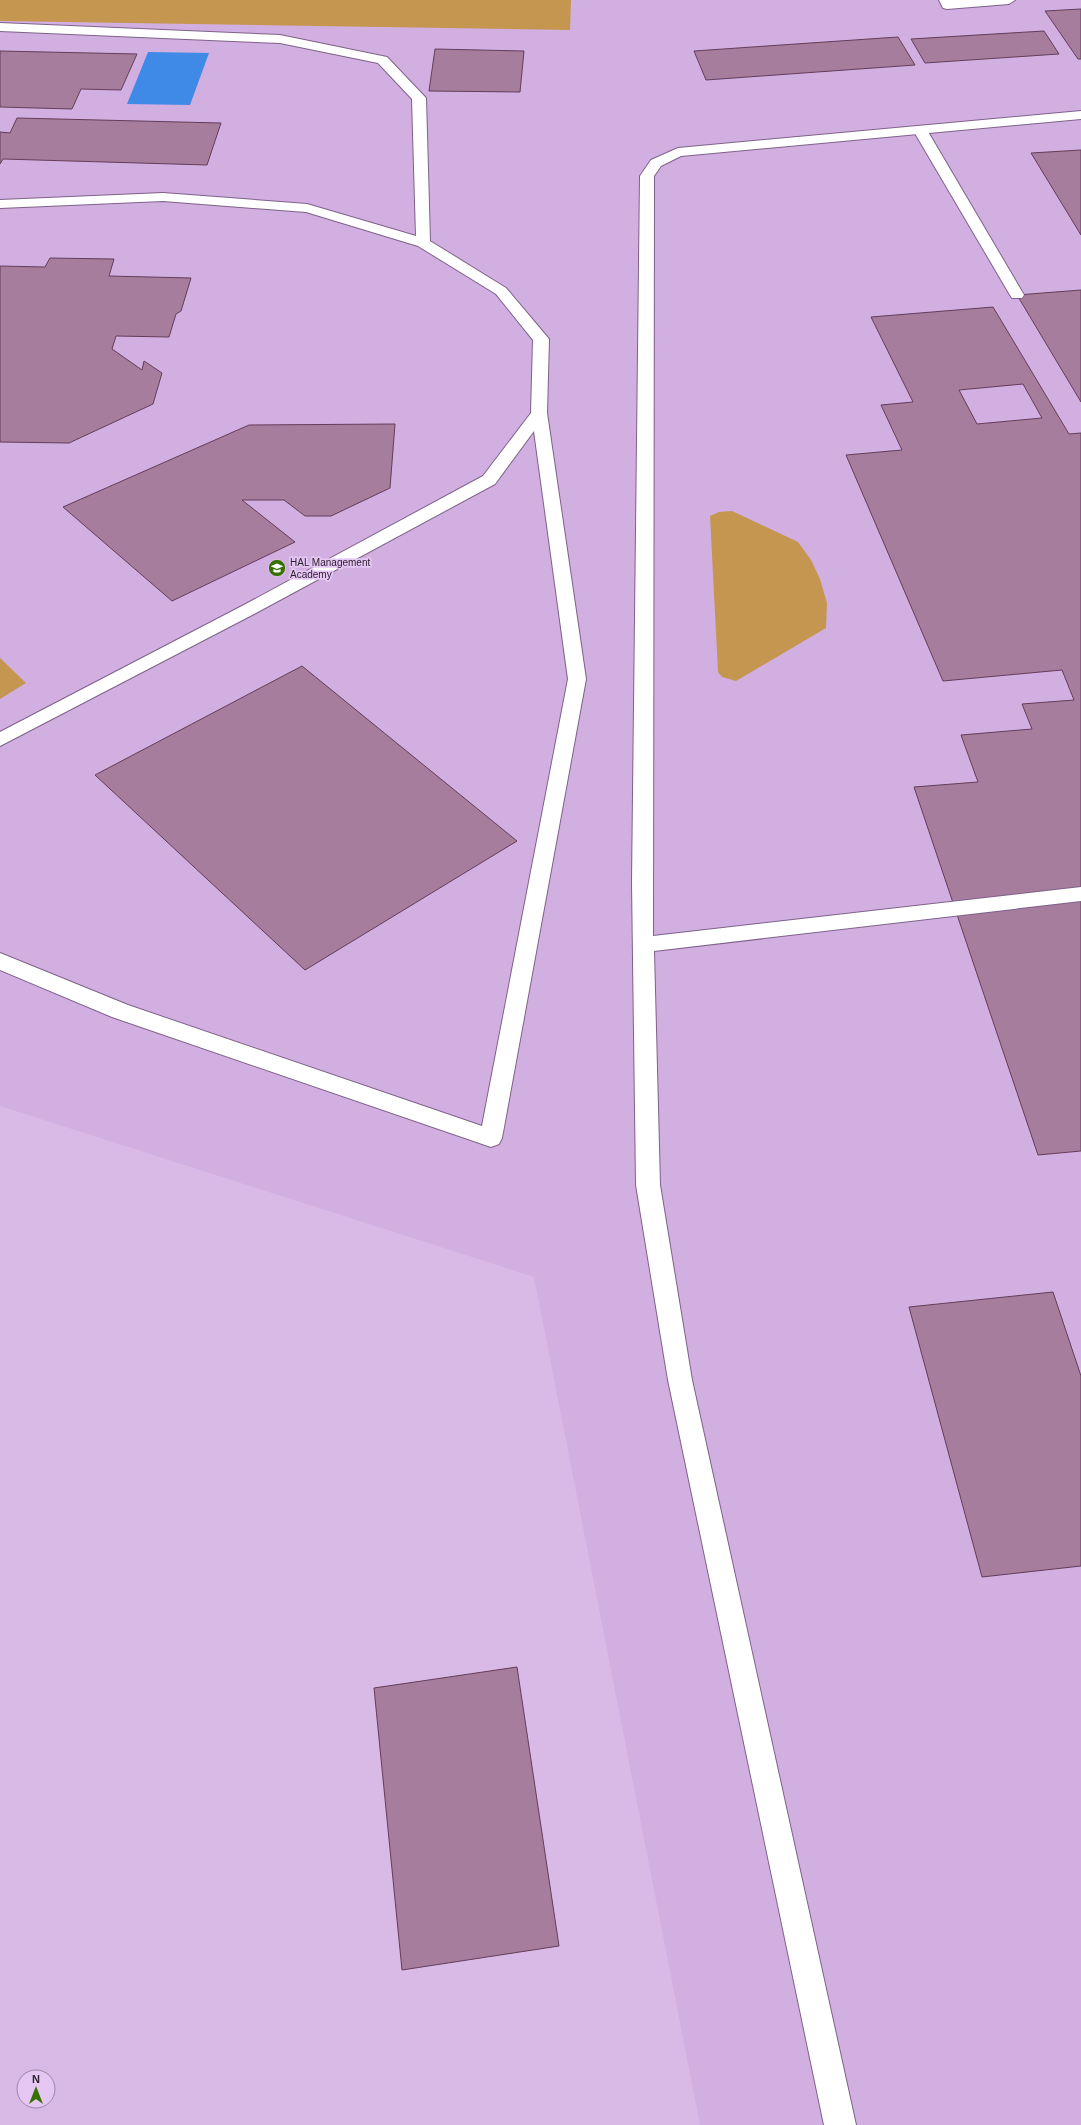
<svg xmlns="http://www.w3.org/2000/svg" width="1081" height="2125" font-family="Arial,sans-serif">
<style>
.built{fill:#d2afe1}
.green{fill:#c59650}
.water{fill:#3f8ae7}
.building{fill:#a77d9d;stroke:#633d5a;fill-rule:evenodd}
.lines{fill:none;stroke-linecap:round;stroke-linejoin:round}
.service-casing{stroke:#7e6289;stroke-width:2}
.minor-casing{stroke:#7e6289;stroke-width:2}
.service{fill:#fff;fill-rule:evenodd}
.minor{fill:#fff;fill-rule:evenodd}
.labels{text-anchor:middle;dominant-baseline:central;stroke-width:3.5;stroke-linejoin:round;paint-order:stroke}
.far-poi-label{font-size:10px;fill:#2d2132;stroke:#e6c7f3;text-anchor:start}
</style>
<rect width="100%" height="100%" fill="#d9bae6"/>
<!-- built -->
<path class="built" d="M0,0H1081V2125H700L534,1277L0,1106Z"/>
<!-- green -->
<path class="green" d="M0,0H571L570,30L0,21Z
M732,511L798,542L811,560L820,579L827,603L826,628L736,681L722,677L718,672L710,516L719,512Z
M0,658L26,683L0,699Z"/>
<!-- water -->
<path class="water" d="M148,52L209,53L190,105L127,104Z"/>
<!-- building -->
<path class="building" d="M1081,9V59H1078L1045,11Z
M1044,31L1059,54L925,63L911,39Z
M898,37L915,65L706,80L694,51Z
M435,49L524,51L520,92L429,91Z
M0,51L137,54L121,90L81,89L72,109L0,107Z
M17,118L221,123L207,165L3,159L0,164V132L10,133Z
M1081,150V235L1031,153Z
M50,258L114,259L109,276L191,278L181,311L176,314L169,337L116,336L112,349L142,370L144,361L162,373L153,404L69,443L0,442V266L45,267Z
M1081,290V402L1017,295Z
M993,307L1069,434L1081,433V1151L1038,1155L914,787L978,782L961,735L1032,729L1022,704L1074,700L1062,670L943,681L846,455L902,450L881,405L913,402L871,317ZM1023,384L1042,418L977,424L959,390Z
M395,424L390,488L331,516H305L284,500H242L295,542L172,601L63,507L249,425Z
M302,666L517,841L305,970L95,775Z
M1053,1292L1081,1376V1566L982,1577L909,1307Z
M517,1667L559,1946L402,1970L374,1688Z"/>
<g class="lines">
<defs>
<path id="service" d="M939,0H1015L1009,4L947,9L943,8Z
M0,23L280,35L387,57L426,98L430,241L506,288L549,339L547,413L586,679L502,1138L499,1144L491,1147L112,1017L0,970V953L128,1005L482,1126L568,679L534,431L495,484L254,614L0,746V732L242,606L483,476L531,413L533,340L496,294L418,246L306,212L163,201L0,208V200L163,193L307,204L416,236L412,99L378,63L280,43L0,31Z
M1081,111V119L681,156L661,166L654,176L653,936L1081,887V901L654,951L660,1185L692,1380L856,2125H824L668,1380L636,1185L632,882L640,176L651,160L678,148Z"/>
<path id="minor" d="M920,126L927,130L1024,295L1022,298H1012L1010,295L913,130Z"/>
</defs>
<!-- service casing -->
<use href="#service" class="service-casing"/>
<!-- minor casing -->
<use href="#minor" class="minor-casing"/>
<!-- service -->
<use href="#service" class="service"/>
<!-- minor -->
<use href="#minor" class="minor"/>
</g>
<!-- icons -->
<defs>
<symbol id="university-disc" viewBox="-11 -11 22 22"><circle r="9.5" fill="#367101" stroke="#e6c7f3"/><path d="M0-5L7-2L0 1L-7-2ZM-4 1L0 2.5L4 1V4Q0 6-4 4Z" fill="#fff"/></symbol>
</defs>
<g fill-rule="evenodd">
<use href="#university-disc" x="267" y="558" width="20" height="20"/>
</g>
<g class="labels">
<!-- far-poi labels -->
<g class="far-poi-label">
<text x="290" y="562">HAL Management<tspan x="290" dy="12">Academy</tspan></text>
</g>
</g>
<!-- north arrow -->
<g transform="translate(36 2089)"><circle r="19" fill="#e6c7f3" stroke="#9c85a6"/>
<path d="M0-3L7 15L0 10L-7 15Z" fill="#367101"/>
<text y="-6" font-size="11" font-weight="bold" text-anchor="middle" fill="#2d2132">N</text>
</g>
</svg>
